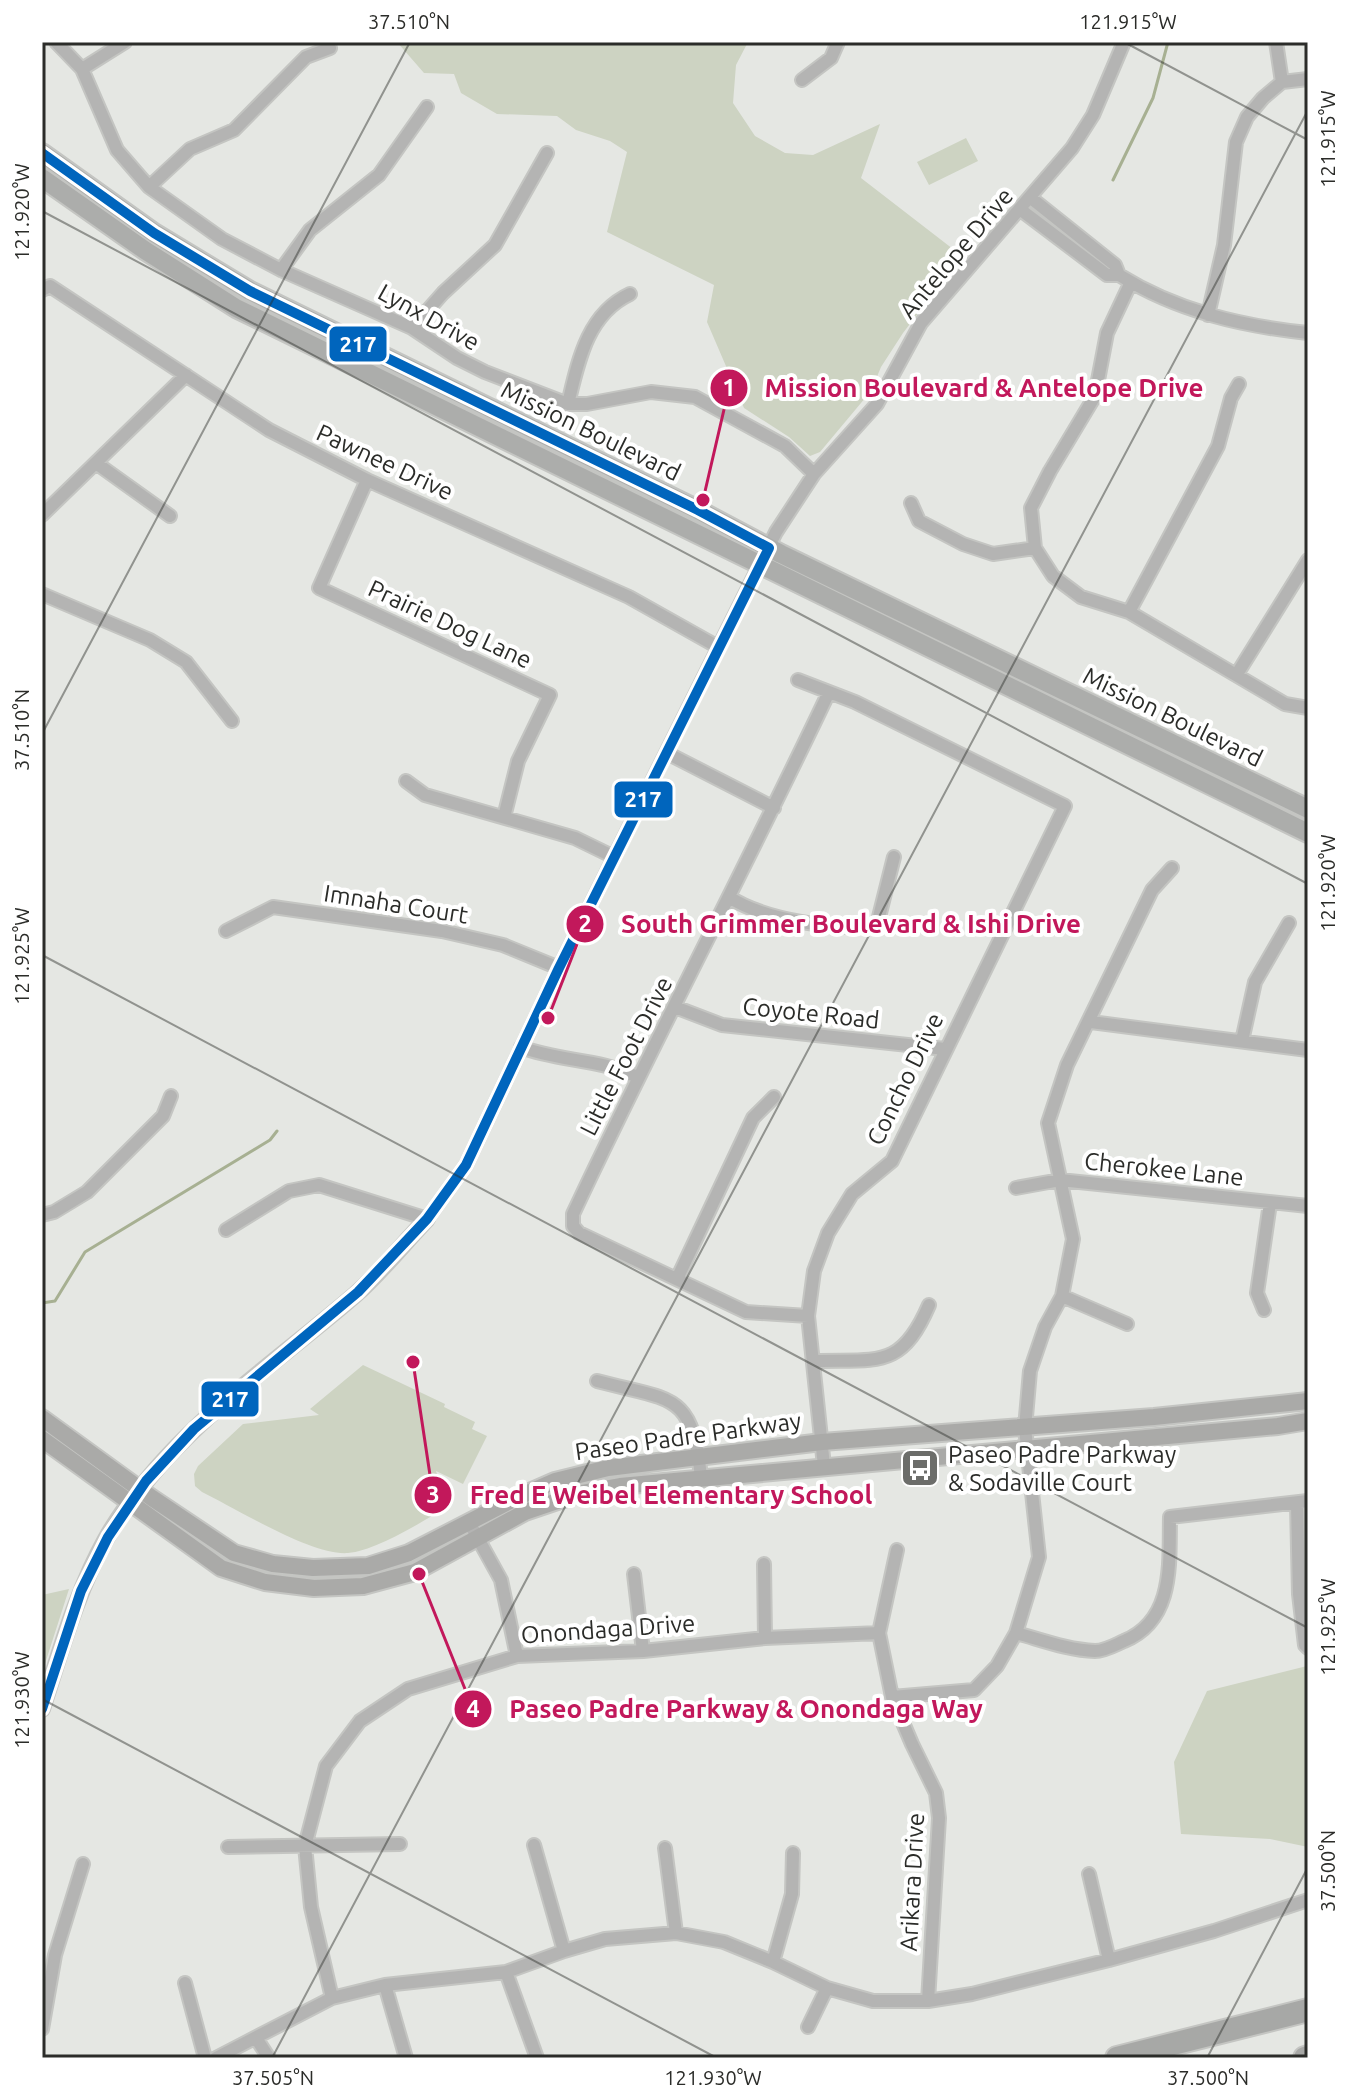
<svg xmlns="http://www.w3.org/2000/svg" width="1350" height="2100" font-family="Ubuntu,sans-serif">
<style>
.green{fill:#cdd3c2}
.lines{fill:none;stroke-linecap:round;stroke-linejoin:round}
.stream{stroke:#a7b092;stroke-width:3}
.minor-casing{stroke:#c4c5c2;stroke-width:16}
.tertiary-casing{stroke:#c4c5c2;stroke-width:18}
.secondary-casing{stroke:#c4c5c2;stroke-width:20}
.primary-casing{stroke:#c4c5c2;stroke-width:22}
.motorway-casing{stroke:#c4c5c2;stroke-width:26}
.minor{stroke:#b4b4b3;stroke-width:12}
.tertiary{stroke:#b4b4b3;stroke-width:14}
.secondary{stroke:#aaaaa8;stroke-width:16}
.primary{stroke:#acadab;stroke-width:18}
.motorway{stroke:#a7a8a6;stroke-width:22}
.bus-1-casing{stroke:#fff;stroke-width:16}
.bus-1{stroke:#0065bd;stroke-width:10}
.ticks{fill:none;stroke:#2b2c29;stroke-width:2;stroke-opacity:0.45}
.labels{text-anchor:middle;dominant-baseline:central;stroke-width:8;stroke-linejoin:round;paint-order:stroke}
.street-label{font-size:24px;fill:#2b2c29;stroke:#fff}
.poi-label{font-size:24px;fill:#2b2c29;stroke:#fff;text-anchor:start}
.leader{fill:none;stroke:#c2185b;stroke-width:3}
.callout-dot{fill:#c2185b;stroke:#fff;stroke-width:3}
.mark-label{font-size:24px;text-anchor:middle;font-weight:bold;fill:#fff}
.callout-label{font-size:26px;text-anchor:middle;font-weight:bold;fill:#c2185b;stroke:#fff;stroke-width:8;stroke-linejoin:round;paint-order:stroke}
.line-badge{stroke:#fff;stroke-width:3}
.badge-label{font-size:22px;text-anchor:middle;font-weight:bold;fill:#fff}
.neatline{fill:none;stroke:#2b2c29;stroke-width:3}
.ticks-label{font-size:20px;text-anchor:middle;fill:#2b2c29}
</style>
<rect width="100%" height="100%" fill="#e5e7e3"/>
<!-- green -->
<path class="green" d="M397,42H748L736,65L733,103L755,136L785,153L813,155L880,124L861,178L962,256L903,333L881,367L871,391L820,452L810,456L789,437L744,408L707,322L714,285L607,232L627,152L610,141L576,130L557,116L497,114L461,93L454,74L424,73Z
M966,138L978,161L929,185L917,162Z
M363,1365L445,1404L444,1407L475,1422L472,1429L487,1436L463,1484L436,1471L447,1506C425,1521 375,1551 348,1553C312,1556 237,1509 202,1492L195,1486L194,1474L198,1466L243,1424L319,1415L310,1409Z
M69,1589L42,1673V1595Z
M1307,1666L1308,1847L1270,1839L1181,1834L1174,1762L1207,1691Z"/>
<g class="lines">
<!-- stream -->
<path class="stream" d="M1113,180L1153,98L1168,42
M42,1303L55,1301L85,1252L270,1140L277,1131"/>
<defs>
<path id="minor" d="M56,42L82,69L117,150L149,187L222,239L281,270L412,328L457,358L485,372L568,404H587L651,392L695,397L785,446L814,474
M1276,42L1282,82
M82,69L125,42
M802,80L831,58L838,42
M149,187L190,149L234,130L306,57L330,48
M1031,198L1115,265L1119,275C1177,311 1241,326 1308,333
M1021,210L1107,275H1119
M281,270L310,230L379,175L427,107
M1131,282L1107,333L1095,396L1050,471L1031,508L1035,548L1053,576L1081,597L1129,612L1285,704L1308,708
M42,290L50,286L269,430L367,480L629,597L718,647
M1208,315L1224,245L1236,142L1247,117L1263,98L1282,82L1308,79
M412,328L443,293L495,245L547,153
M568,404C578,362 587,314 630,294
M96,463L170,516
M367,480L319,588L550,695L518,761L504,817
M911,503L919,521L963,544L993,554L1035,548
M42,515L186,375
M42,594L150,640L186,662L232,721
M1129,612L1218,446L1231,398L1239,384
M1237,674L1308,560
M798,680L855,702L1065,806L892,1161L852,1194L828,1233L814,1271L808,1316L824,1466
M667,753L774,808
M406,781L425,795L575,838L614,857
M729,897C764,920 836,931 877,925L894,857
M226,931L273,907L442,931L503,945L559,968
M675,1007L722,1025L945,1049
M1091,1022L1308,1050
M1242,1041L1255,982L1289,923
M521,1047C560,1062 599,1058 637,1077
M1016,1188L1060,1180L1308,1206
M42,1215L54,1212L87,1192L163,1116L171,1096
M226,1230L289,1191L319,1185L427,1219L466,1165L559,968L776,532L814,474L877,404L921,323L1072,148L1093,115L1124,42
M677,1279L753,1118L774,1097
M1062,1296L1127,1324
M1264,1310L1257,1293L1270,1203
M808,1316L746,1312L579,1233L573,1226V1214C655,1039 746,867 829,692
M815,1361C878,1359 901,1370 929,1305
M597,1381C672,1401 692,1391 701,1477
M1297,1504L1299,1594L1305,1645L1308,1648
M470,1524L501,1580L517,1656
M897,1550L879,1633L892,1697L912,1744L936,1793L939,1818L928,2001
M764,1564L765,1638
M634,1574L643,1651
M1016,1633C1042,1640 1068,1650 1095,1651C1105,1651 1115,1645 1124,1641C1175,1620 1169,1563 1170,1517L1308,1501
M892,1697L974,1690L997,1666L1016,1633L1039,1557L1025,1428L1030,1371L1045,1327L1062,1296L1073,1239L1048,1123L1067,1065L1152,890L1172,868
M534,1845L564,1951
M228,1847L400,1844
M665,1848L676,1933
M1089,1874L1109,1960
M773,1962L792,1894L793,1853
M506,1972L537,2058
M185,1983L205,2058
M385,1985L406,2058
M332,1998L311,1907L305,1846L326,1766L360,1721L408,1689L517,1656L643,1651L765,1638L879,1633
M808,2027L827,1988
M42,2029L55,1955L83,1864
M256,2038L269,2058
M216,2058L332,1998L385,1985L506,1972L564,1951L605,1939L676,1933L724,1942L773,1962L827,1988L873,2001H928L972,1994L1109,1960L1214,1931L1308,1900"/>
<path id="tertiary" d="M42,1709C61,1651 76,1593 106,1539C166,1434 267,1371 356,1294C381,1272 403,1244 427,1219"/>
<path id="secondary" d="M42,1418L152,1498L234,1553L273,1564L313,1568L368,1566L409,1553L514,1499L555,1481L608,1468L822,1442L1154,1417L1308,1401
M42,1439L221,1568L265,1582L314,1588L363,1586L415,1572L525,1512L581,1493L620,1486L1278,1426L1308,1421"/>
<path id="primary" d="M42,153L154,233L250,291L698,510L781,554L1308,809
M42,178L146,251L236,308L1308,833"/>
<path id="motorway" d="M1117,2058L1308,2010
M1305,2058L1308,2057"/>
</defs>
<!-- minor casing -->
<use href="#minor" class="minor-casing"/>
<!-- tertiary casing -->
<use href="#tertiary" class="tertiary-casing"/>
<!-- secondary casing -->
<use href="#secondary" class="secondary-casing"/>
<!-- primary casing -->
<use href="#primary" class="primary-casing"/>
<!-- motorway casing -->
<use href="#motorway" class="motorway-casing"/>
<!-- minor -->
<use href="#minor" class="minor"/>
<!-- tertiary -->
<use href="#tertiary" class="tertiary"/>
<!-- secondary -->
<use href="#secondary" class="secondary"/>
<!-- primary -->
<use href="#primary" class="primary"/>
<!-- motorway -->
<use href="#motorway" class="motorway"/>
<defs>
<path id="bus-1" d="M42,153L154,233L250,291L698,510L769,548L559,968L466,1165L427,1219L358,1292L194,1429L146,1481L108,1537L81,1591L42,1709"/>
</defs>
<!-- bus-1 casing -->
<use href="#bus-1" class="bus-1-casing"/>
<!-- bus-1 -->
<use href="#bus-1" class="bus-1"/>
</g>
<!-- ticks -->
<path class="ticks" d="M1124,42L1308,140M42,211L1308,884M42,734L410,42M42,955L1308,1628M42,1699L717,2058M272,2058L1308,110M1207,2058L1308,1867"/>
<!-- icons -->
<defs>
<symbol id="bus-square" viewBox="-11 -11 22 22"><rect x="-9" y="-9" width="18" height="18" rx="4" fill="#6c6d6a" stroke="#fff"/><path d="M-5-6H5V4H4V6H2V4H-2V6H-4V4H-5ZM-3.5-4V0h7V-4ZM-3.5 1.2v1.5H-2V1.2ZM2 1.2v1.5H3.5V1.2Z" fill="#fff"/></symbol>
</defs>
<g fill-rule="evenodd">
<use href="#bus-square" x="898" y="1446" width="44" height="44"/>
</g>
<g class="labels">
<!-- street labels -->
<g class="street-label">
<text transform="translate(956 253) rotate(-50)">Antelope Drive</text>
<text transform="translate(429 317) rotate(29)">Lynx Drive</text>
<text transform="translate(591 431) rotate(26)">Mission Boulevard</text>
<text transform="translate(385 462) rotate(25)">Pawnee Drive</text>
<text transform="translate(450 624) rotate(25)">Prairie Dog Lane</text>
<text transform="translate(1173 717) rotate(26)">Mission Boulevard</text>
<text transform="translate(396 904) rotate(9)">Imnaha Court</text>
<text transform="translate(811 1013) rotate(6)">Coyote Road</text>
<text transform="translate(626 1056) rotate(-63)">Little Foot Drive</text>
<text transform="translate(905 1079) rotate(-64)">Concho Drive</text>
<text transform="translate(1164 1169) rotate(6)">Cherokee Lane</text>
<text transform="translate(688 1436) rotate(-8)">Paseo Padre Parkway</text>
<text transform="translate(608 1629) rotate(-4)">Onondaga Drive</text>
<text transform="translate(912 1882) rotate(-87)">Arikara Drive</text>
</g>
<!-- poi labels -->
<g class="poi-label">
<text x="948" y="1454">Paseo Padre Parkway<tspan x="948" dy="28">&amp; Sodaville Court</tspan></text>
</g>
</g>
<!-- callouts -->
<path class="leader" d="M703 500L729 388M548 1018L585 924M413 1362L433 1495M419 1574L473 1709"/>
<g class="callout-dot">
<circle cx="703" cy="500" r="8"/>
<circle cx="548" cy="1018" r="8"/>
<circle cx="413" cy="1362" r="8"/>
<circle cx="419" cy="1574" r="8"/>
<circle cx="729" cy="388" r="20"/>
<circle cx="585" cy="924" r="20"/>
<circle cx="433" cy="1495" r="20"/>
<circle cx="473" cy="1709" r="20"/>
</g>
<g class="mark-label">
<text x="729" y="396">1</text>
<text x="585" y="932">2</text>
<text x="433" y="1503">3</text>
<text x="473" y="1717">4</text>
</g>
<g class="callout-label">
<text x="984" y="397">Mission Boulevard &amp; Antelope Drive</text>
<text x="851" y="933">South Grimmer Boulevard &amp; Ishi Drive</text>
<text x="671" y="1504">Fred E Weibel Elementary School</text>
<text x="746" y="1718">Paseo Padre Parkway &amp; Onondaga Way</text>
</g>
<g class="line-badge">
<rect x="328" y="325" width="60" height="38" rx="8" fill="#0065bd"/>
<rect x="613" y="780" width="61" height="39" rx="8" fill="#0065bd"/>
<rect x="200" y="1380" width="60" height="38" rx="8" fill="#0065bd"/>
</g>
<g class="badge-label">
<text x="358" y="352">217</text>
<text x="643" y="807">217</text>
<text x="230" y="1407">217</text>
</g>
<!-- border -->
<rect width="1350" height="2100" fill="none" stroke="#ffffff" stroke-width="88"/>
<rect x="44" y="44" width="1262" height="2012" class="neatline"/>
<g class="ticks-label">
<text x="409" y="29">37.510°N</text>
<text x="1128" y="29">121.915°W</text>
<text transform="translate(1328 139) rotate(-90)" y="7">121.915°W</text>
<text transform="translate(22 212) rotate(-90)" y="7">121.920°W</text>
<text transform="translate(22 730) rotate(-90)" y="7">37.510°N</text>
<text transform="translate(1328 883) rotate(-90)" y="7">121.920°W</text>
<text transform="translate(22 956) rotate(-90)" y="7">121.925°W</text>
<text transform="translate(1328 1627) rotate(-90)" y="7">121.925°W</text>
<text transform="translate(22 1700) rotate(-90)" y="7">121.930°W</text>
<text transform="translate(1328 1871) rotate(-90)" y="7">37.500°N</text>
<text x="273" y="2085">37.505°N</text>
<text x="713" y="2085">121.930°W</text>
<text x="1208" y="2085">37.500°N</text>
</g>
</svg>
